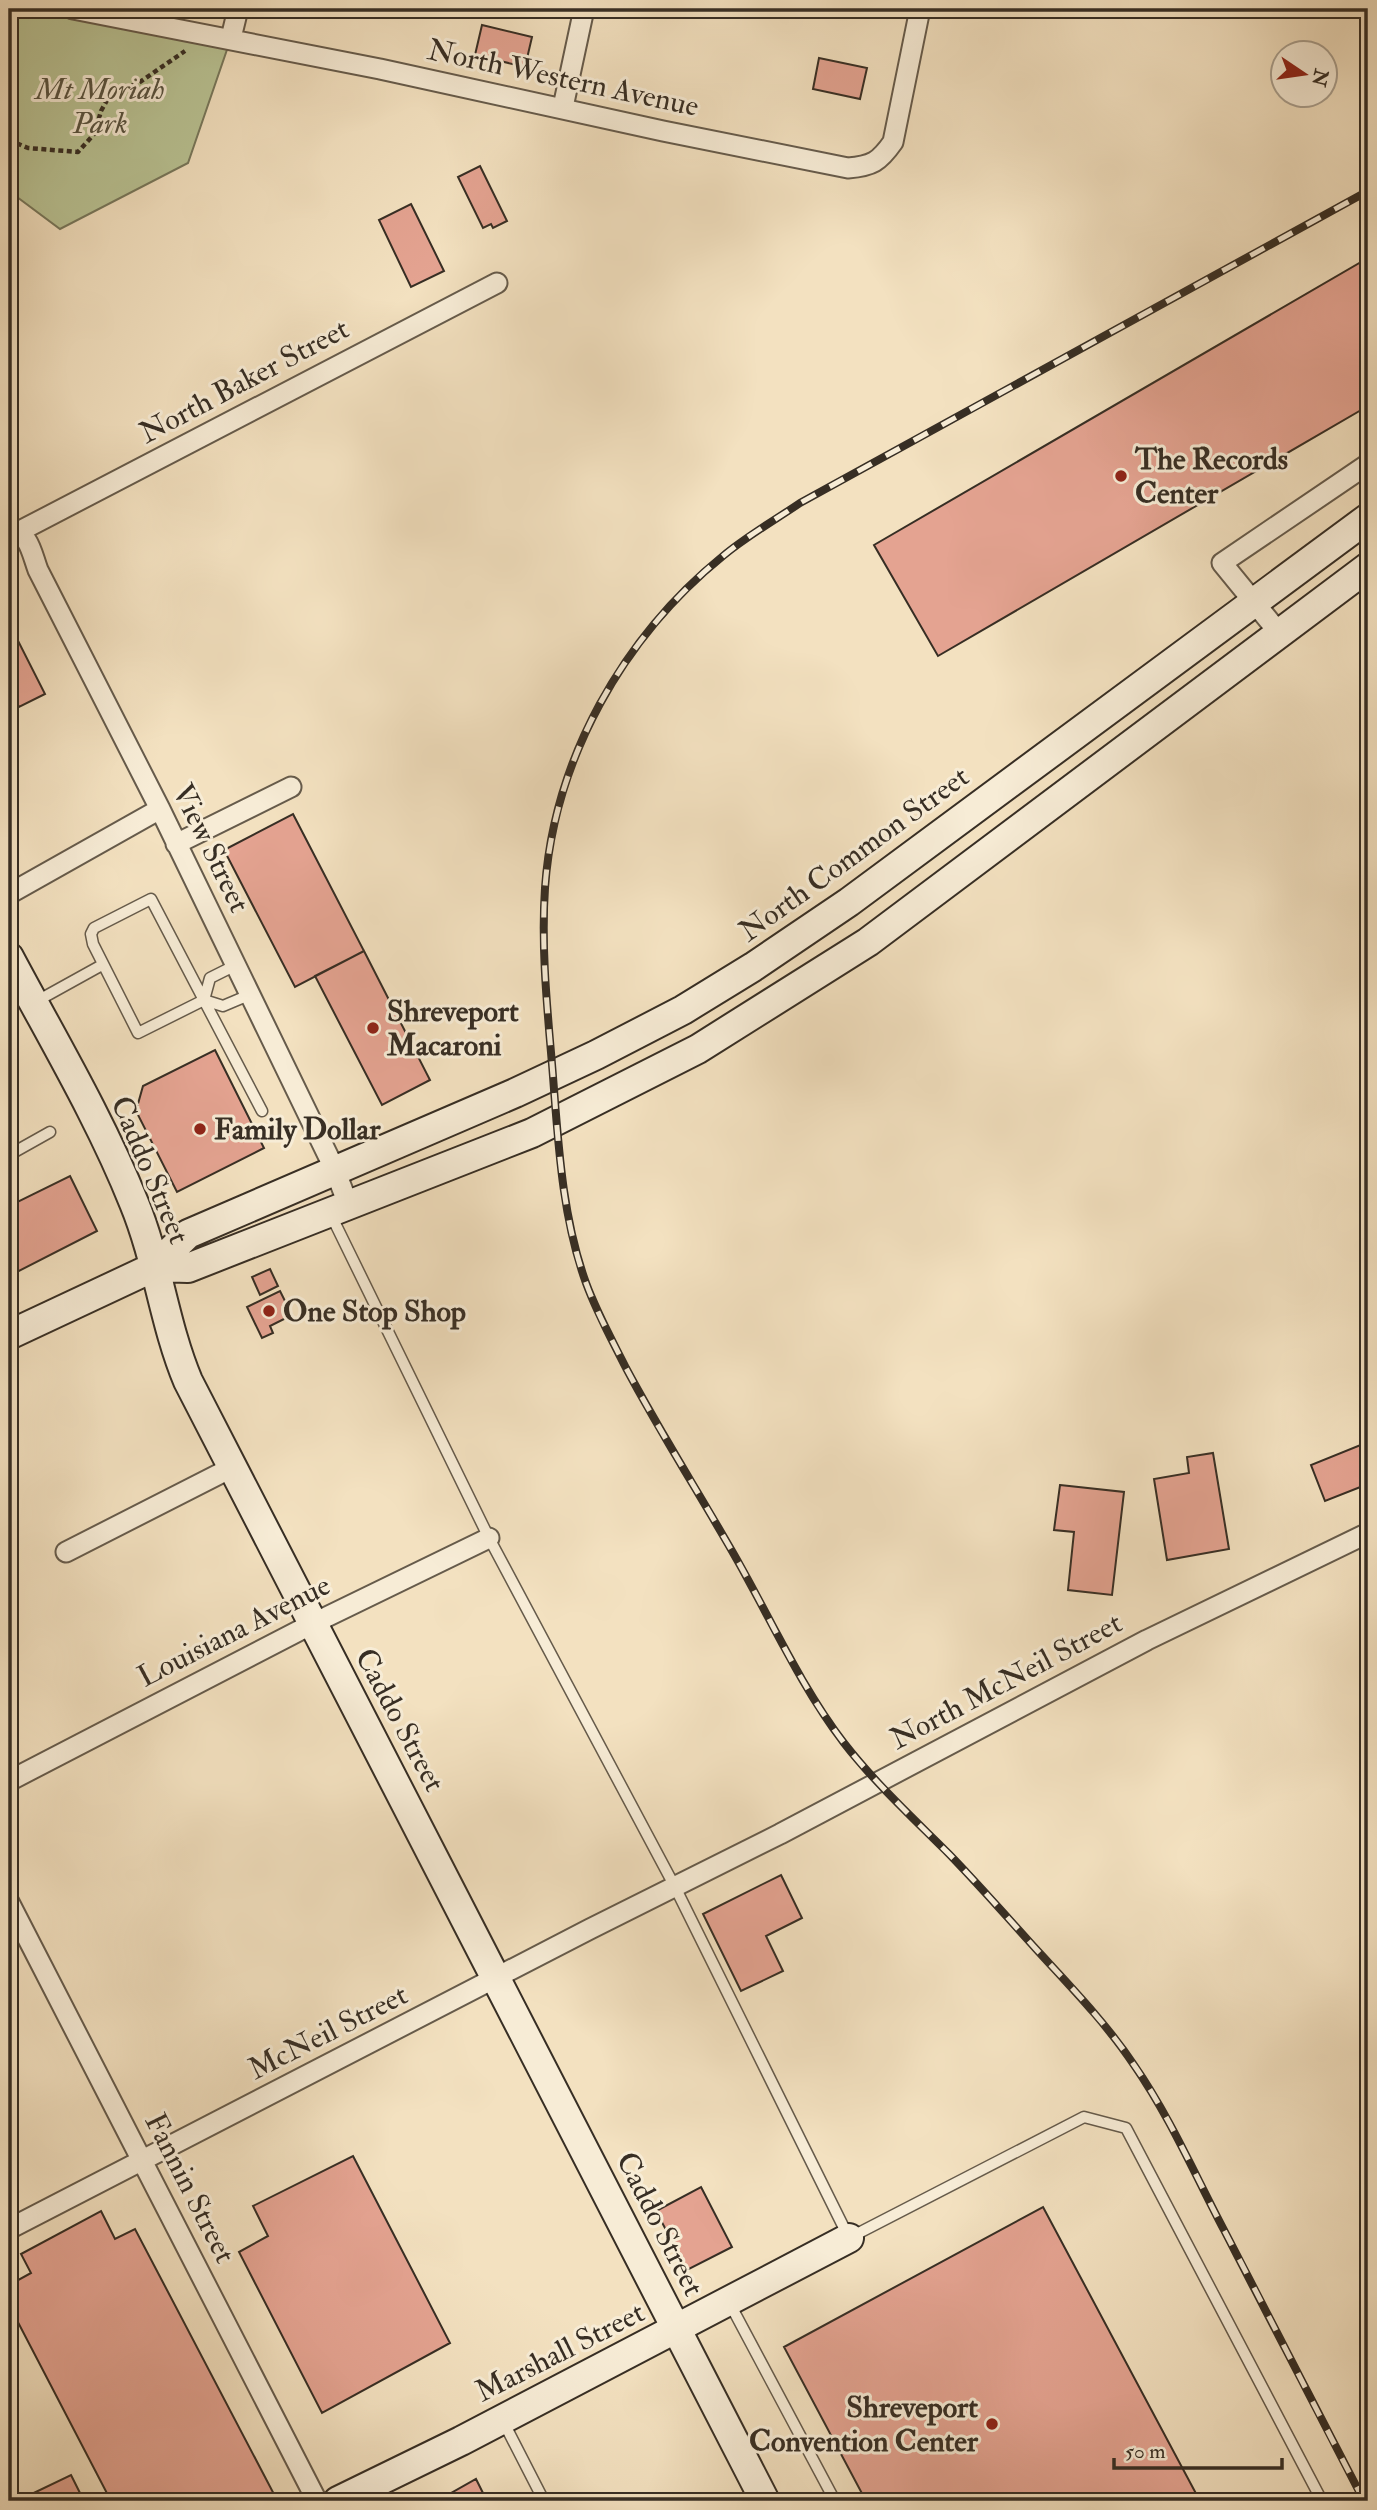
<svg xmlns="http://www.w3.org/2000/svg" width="1377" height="2510" font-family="'IM FELL Double Pica',serif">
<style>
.green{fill:#b9c394;stroke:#78785c;stroke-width:2}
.building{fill:#e4a391;stroke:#372e24;stroke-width:2}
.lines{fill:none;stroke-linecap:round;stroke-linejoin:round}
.lane-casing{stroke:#665b4b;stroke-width:13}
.street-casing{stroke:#665b4b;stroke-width:23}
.secondary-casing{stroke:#372e24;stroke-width:32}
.path{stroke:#372e24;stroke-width:4.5;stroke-dasharray:5 3.5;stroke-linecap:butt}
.lane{stroke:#f7ecd6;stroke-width:10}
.street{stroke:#f7ecd6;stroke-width:19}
.secondary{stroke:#f7ecd6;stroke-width:28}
.rail-casing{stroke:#372e24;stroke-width:8}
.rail{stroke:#f7ecd6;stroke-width:5;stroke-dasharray:16;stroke-linecap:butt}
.poi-dot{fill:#8f2418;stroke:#f7ecd6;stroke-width:2.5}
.labels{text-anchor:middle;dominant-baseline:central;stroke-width:6;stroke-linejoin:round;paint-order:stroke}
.street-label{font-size:30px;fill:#372e24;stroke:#f7ecd6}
.park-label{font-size:30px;font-style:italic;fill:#585340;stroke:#f7ecd6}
.poi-label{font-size:30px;font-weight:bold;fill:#372e24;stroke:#f7ecd6;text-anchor:start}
</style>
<rect width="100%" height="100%" fill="#f3e1c0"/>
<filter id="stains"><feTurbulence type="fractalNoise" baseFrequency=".00286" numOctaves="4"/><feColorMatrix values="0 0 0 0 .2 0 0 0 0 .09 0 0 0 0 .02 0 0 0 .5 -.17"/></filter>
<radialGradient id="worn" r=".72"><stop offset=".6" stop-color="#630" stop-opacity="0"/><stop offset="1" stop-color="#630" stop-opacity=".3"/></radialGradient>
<!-- green -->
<path class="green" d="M9,9H74L231,38L188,163L60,229L9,191Z"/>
<!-- building -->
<path class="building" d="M482,25L532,37L525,67L475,55Z
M819,58L867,68L860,99L813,89Z
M480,166L507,221L493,228L491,224L483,228L458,177Z
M411,204L444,271L411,287L379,220Z
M1368,258V406L938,656L874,545Z
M9,623L45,694L19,707L9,687Z
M293,814L364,951L295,987L224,850Z
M364,951L430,1080L382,1105L315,976Z
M215,1050L264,1148L177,1192L136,1111L143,1086Z
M70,1176L97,1231L9,1276V1206Z
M270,1269L278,1286L260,1295L252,1277Z
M280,1291L292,1315L270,1326L273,1333L262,1338L247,1307Z
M1368,1442V1484L1325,1501L1311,1465Z
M1213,1453L1229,1549L1167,1560L1154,1479L1189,1473L1187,1457Z
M1060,1485L1124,1492L1112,1595L1068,1590L1074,1532L1054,1530Z
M781,1875L802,1918L766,1936L783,1971L741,1991L703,1914Z
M353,2156L450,2343L322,2413L239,2252L268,2236L253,2206Z
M701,2187L732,2247L687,2270L656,2211Z
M1043,2207L1200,2501H866L784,2347Z
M101,2211L115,2239L135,2229L276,2498L270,2501H111L9,2305V2285L31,2273L21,2254Z
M71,2475L84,2501H17Z
M476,2479L487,2501H437Z"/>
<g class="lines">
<defs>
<path id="lane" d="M234,966L210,978L204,1000L223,1006L249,995
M204,1000L138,1033L93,944L91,934L94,928L151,899L262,1111
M37,1001L102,965
M9,1155L50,1132
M331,1215L489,1538L675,1887L849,2238L1084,2117L1126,2128L1322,2501
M730,2304L835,2501
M504,2423L544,2501"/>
<path id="street" d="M73,9L380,69L663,131L848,168C872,166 879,162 893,142L920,9
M231,38L238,9
M563,107L584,9
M9,527C30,535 31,551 38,570L160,809L335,1170L348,1204
M20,531L497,283
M1280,634L1222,563L1368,464
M176,844L291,787
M9,894L160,809
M66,1552L231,1468
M9,1781L312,1624L489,1538
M9,1902L317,2501
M9,2229L590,1929L780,1834L1147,1640L1368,1533"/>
<path id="secondary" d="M9,957C52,1038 100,1118 134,1203C158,1261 164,1324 188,1381L765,2501
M154,1267L188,1268L532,1133L698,1049L868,942L1368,567
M9,1335L154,1267L188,1234L515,1093L596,1055L683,1010L753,967L849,902L1368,518
M338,2501L461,2441L849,2238"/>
</defs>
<!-- lane casing -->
<use href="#lane" class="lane-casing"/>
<!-- street casing -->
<use href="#street" class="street-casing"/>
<!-- secondary casing -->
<use href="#secondary" class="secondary-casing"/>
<!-- path -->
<path class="path" d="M9,140L28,148L78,152L95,133L101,111L111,93L137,84L185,51"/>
<!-- lane -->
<use href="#lane" class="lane"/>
<!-- street -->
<use href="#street" class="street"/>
<!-- secondary -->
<use href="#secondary" class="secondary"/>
<defs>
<path id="rail" d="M1364,2501C1317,2411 1271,2320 1224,2230C1195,2175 1170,2117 1134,2065C1106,2023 1070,1986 1036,1949C1007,1917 979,1885 949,1854C913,1818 875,1783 844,1743C799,1684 769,1615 732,1551C697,1490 659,1430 626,1368C612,1340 597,1313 586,1283C561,1214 558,1137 552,1064C547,1006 541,946 545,888C554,759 623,637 723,556C747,536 775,520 800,503L1368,191"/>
</defs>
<!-- rail casing -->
<use href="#rail" class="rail-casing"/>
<!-- rail -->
<use href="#rail" class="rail"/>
</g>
<!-- markers -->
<g class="poi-dot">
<circle cx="1121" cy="476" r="7"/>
<circle cx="373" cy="1028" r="7"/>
<circle cx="200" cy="1129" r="7"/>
<circle cx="269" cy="1311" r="7"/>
<circle cx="992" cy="2424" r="7"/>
</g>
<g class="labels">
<!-- street labels -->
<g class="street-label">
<text transform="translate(563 78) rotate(12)">North Western Avenue</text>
<text transform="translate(244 381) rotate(-28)">North Baker Street</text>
<text transform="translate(211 848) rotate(64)">View Street</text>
<text transform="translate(854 854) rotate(-36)">North Common Street</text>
<text transform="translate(150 1170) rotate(67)">Caddo Street</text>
<text transform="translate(234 1631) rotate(-27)">Louisiana Avenue</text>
<text transform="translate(1006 1681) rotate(-28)">North McNeil Street</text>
<text transform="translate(400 1720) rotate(62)">Caddo Street</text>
<text transform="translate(328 2032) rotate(-27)">McNeil Street</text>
<text transform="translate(190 2188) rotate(63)">Fannin Street</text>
<text transform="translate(660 2224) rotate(63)">Caddo Street</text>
<text transform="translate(560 2352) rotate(-27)">Marshall Street</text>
</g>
<!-- park labels -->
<g class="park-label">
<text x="100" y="89">Mt Moriah<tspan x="100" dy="34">Park</tspan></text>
</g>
<!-- poi labels -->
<g class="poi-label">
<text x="1135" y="459">The Records<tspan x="1135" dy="34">Center</tspan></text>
<text x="387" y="1011">Shreveport<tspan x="387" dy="34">Macaroni</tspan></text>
<text x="214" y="1129">Family Dollar</text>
<text x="283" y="1311">One Stop Shop</text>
<text x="978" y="2407" text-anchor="end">Shreveport<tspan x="978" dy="34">Convention Center</tspan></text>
</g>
</g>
<!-- margin -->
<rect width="1377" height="2510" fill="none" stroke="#f3e1c0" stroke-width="35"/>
<rect x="10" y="10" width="1356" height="2489" fill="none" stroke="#372e24" stroke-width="3.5"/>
<rect x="18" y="18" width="1342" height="2475" fill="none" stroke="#372e24" stroke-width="2"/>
<!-- north arrow -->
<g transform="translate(1304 74) rotate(103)"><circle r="33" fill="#f7ecd6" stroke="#aaa08f" stroke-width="2"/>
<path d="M0-5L12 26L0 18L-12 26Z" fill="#8f2418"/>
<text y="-10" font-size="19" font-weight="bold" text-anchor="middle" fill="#372e24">N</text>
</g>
<!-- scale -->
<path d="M1114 2458v10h168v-10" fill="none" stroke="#372e24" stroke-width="3.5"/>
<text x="1125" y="2458" font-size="21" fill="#372e24" stroke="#f7ecd6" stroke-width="5" paint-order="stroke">50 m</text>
<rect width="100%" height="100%" filter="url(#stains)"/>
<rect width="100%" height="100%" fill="url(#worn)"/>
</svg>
